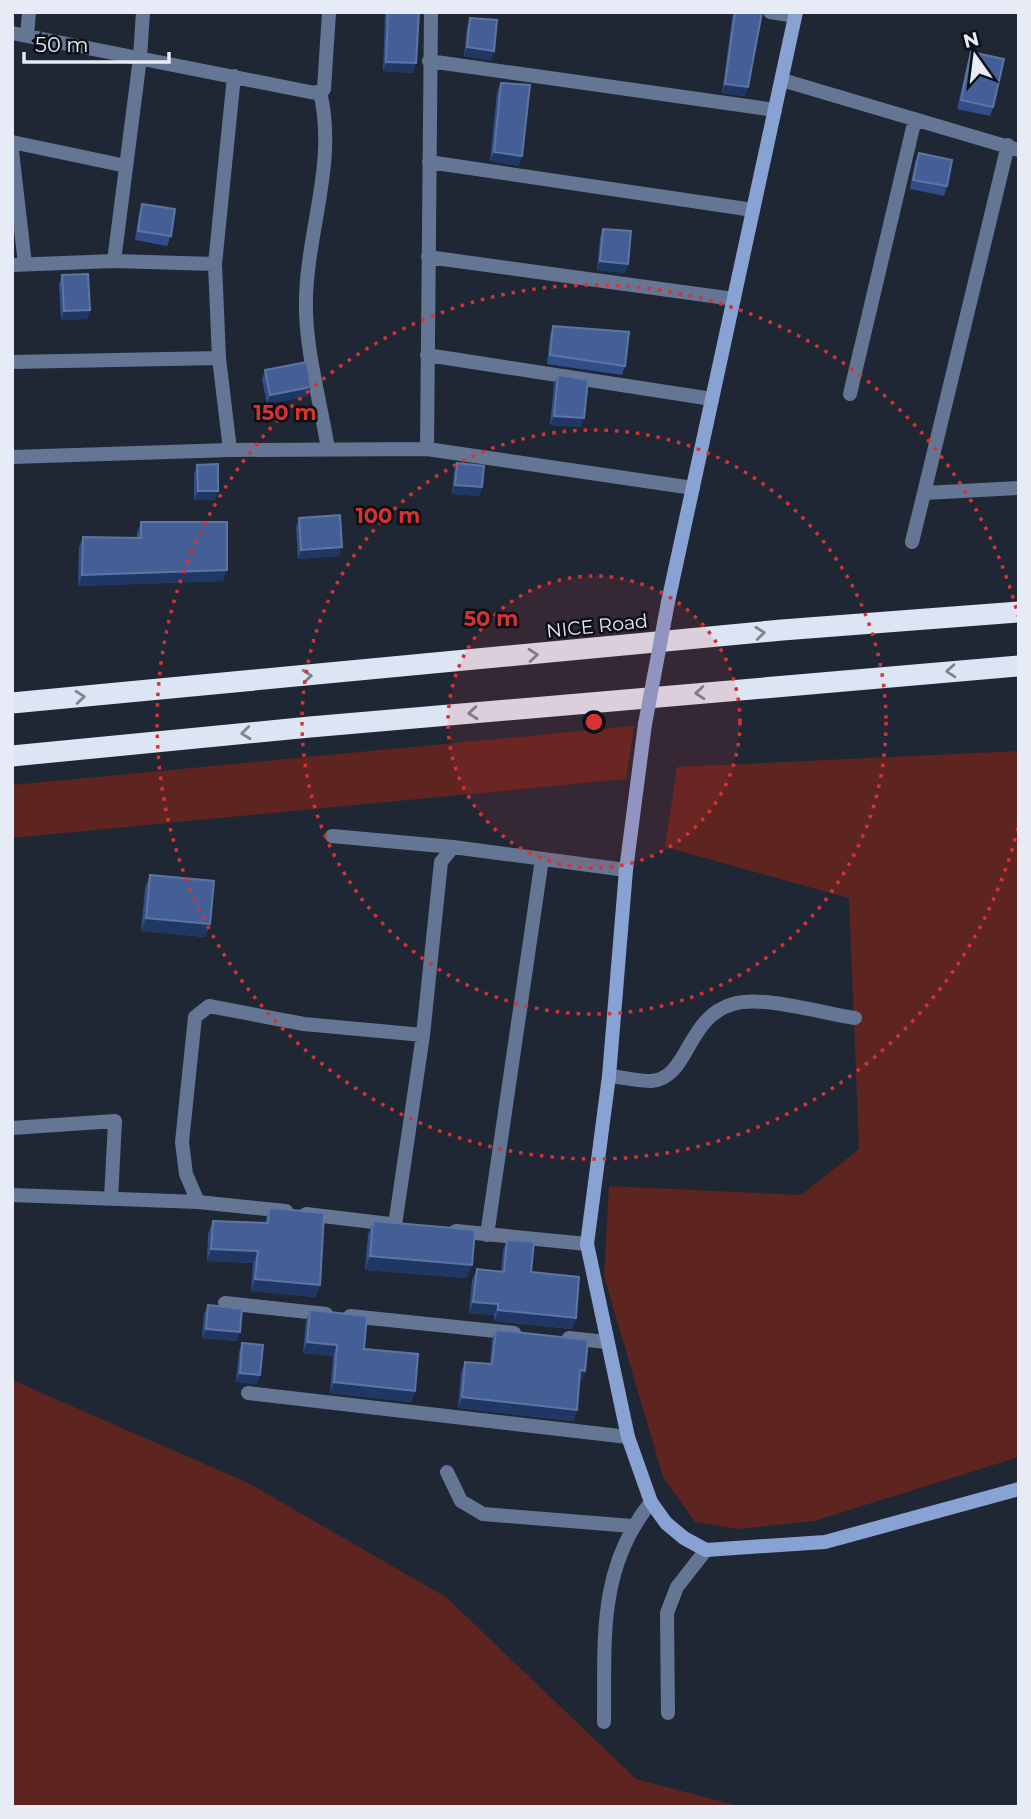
<svg xmlns="http://www.w3.org/2000/svg" width="1031" height="1819" font-family="Montserrat,sans-serif">
<style>
.green{fill:#5d2420}
.lines{fill:none;stroke-linecap:round;stroke-linejoin:round}
.street{stroke:#657694;stroke-width:14}
.secondary{stroke:#88a2d4;stroke-width:14}
.highway{stroke:#dce5f4;stroke-width:21}
.secondary-bridge{stroke:#88a2d4;stroke-width:14}
.wall{fill:#304e8a}
.shaded-wall{fill:#213763}
.building{fill:#435f96;stroke:#5d75a4;stroke-width:2}
.oneway{stroke:#7e8590}
.ring{fill:none;stroke:#d73232;stroke-width:3.5;stroke-dasharray:3.5 7}
.labels{text-anchor:middle;dominant-baseline:central;stroke-width:5;stroke-linejoin:round;paint-order:stroke}
.street-label{font-size:19px;fill:#e6ebf5;stroke:#0c1016}
.centre{fill:#d73232;stroke:#0c1016;stroke-width:3.5}
.ring-label{font-size:21px;text-anchor:middle;font-weight:bold;fill:#d73232;stroke:#0c1016;stroke-width:5;stroke-linejoin:round;paint-order:stroke}
</style>
<rect width="100%" height="100%" fill="#1f2735"/>
<!-- green -->
<path class="green" d="M634,726L626,779L12,838V785Z
M1019,751V1457L814,1521L737,1529L695,1522L663,1477L604,1276L609,1186L801,1195L859,1149L849,898L665,847L677,767Z
M12,1380L248,1483L446,1597L636,1779L742,1807H12Z"/>
<g class="lines">
<!-- street -->
<path class="street" d="M770,12L795,16
M12,33L315,93L324,89L329,12
M27,36L29,12
M429,61L775,110
M782,80L1019,150
M320,92C338,166 304,237 306,311C307,355 321,405 328,449
M12,142L126,166
M1008,145L924,493L1019,488
M12,151L25,264
M429,162L753,210
M428,257L734,299
M114,261L140,58L143,12
M215,264L234,76
M12,265L114,261L215,264L219,358
M427,355L712,399
M12,362L219,358L230,450
M850,394L915,119
M427,449L431,12
M12,457L230,450L427,449L693,488
M912,542L924,493
M332,836L453,847
M609,1076C622,1077 638,1081 651,1081C689,1079 686,1017 733,1004C763,995 821,1013 855,1018
M12,1128L115,1121L111,1199
M12,1195L198,1202L286,1211
M198,1202L186,1174L182,1142L195,1017L209,1006L304,1024L423,1035L441,862L453,847L626,870
M306,1214L390,1224
M395,1225L423,1035
M456,1231L587,1244
M487,1235L542,859
M225,1303L326,1314
M350,1316L514,1333
M569,1338L606,1342
M248,1393L628,1437
M447,1472L461,1501L483,1514L632,1526
M668,1713L667,1613L677,1587L706,1550
M604,1722C605,1641 597,1569 651,1502"/>
<!-- secondary -->
<path class="secondary" d="M668,602L796,12
M645,724L626,870L609,1076L587,1244L628,1437L651,1502L666,1523L684,1538L706,1550L825,1542L1019,1489"/>
<!-- highway -->
<path class="highway" d="M12,703L782,630L1019,612
M12,756L310,727L1019,666"/>
<!-- secondary-bridge -->
<path class="secondary-bridge" d="M645,724L668,602"/>
</g>
<!-- wall -->
<path class="wall" d="M385,12H419L413,73L383,71Z
M733,12H762L748,87L744,96L722,93Z
M470,18L494,51L491,60L464,56L467,27Z
M971,52L993,107L990,116L957,109L968,61Z
M501,83L519,166L490,161L497,92Z
M919,153L947,186L944,196L910,189L915,162Z
M142,204L171,236L167,246L135,240L139,213Z
M603,229L625,273L597,270L600,238Z
M62,275L90,310L87,319L61,320L59,284Z
M553,326L625,366L622,375L547,364L550,335Z
M265,370L308,396L267,404L262,379Z
M558,375L581,427L550,425L554,384Z
M457,463L482,487L479,496L452,494L454,473Z
M197,465L215,500H194V474Z
M299,518L339,556L298,559L296,527Z
M141,522L227,570L223,581L78,586L79,547L83,537L137,538V533Z
M150,875L210,924L205,937L141,931L145,888Z
M269,1208L320,1285L315,1297L251,1291L253,1263L207,1261L208,1234L213,1221L265,1223Z
M373,1221L467,1278L365,1270L368,1235Z
M507,1240L531,1272L576,1318L572,1329L494,1321V1315L469,1313L472,1280L477,1269L501,1271L503,1251Z
M208,1305L237,1341L202,1338L204,1314Z
M310,1310L364,1349L415,1391L411,1402L330,1393L333,1356L303,1353L306,1321Z
M496,1330L585,1371L581,1381H579L577,1410L573,1421L458,1408L461,1373L465,1362L490,1364L492,1340Z
M242,1343L260,1375L257,1384L236,1382L239,1352Z"/>
<!-- shaded-wall -->
<path class="shaded-wall" d="M467,47L494,51L491,60L464,56Z
M386,62L416,63L413,73L383,71Z
M725,84L748,87L744,96L722,93Z
M494,152L522,156L519,166L490,161Z
M600,261L628,264L625,273L597,270Z
M90,310L87,319L61,320L64,311Z
M311,387L308,396L267,404L270,395Z
M554,416L584,418L581,427L550,425Z
M455,485L482,487L479,496L452,494Z
M198,491H218L215,500H194Z
M342,547L339,556L298,559L301,550Z
M227,570L223,581L78,586L82,575Z
M146,918L210,924L205,937L141,931Z
M211,1249L258,1251L253,1263L207,1261Z
M370,1256L472,1265L467,1278L365,1270Z
M255,1279L320,1285L315,1297L251,1291Z
M473,1302L498,1304L494,1315L469,1313Z
M498,1310L576,1318L572,1329L494,1321Z
M206,1329L240,1332L237,1341L202,1338Z
M307,1342L337,1345L333,1356L303,1353Z
M580,1370L585,1371L581,1381H576Z
M240,1373L260,1375L257,1384L236,1382Z
M334,1382L415,1391L411,1402L330,1393Z
M462,1397L577,1410L573,1421L458,1408Z"/>
<!-- building -->
<path class="building" d="M388,12H419L416,63L386,62Z
M735,12H762L748,87L725,84Z
M470,18L497,20L494,51L467,47Z
M971,52L1004,59L993,107L961,100Z
M501,83L530,85L522,156L494,152Z
M919,153L952,160L947,186L913,180Z
M142,204L175,209L171,236L138,231Z
M603,229L631,231L628,264L600,261Z
M88,274L90,310L64,311L62,275Z
M553,326L629,332L625,366L550,355Z
M307,362L311,387L270,395L265,370Z
M558,375L588,380L584,418L554,416Z
M457,463L484,466L482,487L455,485Z
M218,464V491H198L197,465Z
M340,515L342,547L301,550L299,518Z
M141,522H227V570L82,575L83,537L141,538Z
M150,875L214,881L210,924L146,918Z
M269,1208L324,1213L320,1285L255,1279L258,1251L211,1249L213,1221L268,1223Z
M373,1221L475,1230L472,1265L370,1256Z
M507,1240L534,1242L531,1272L579,1277L576,1318L498,1310V1304L473,1302L477,1269L504,1272Z
M208,1305L242,1309L240,1332L206,1329Z
M310,1310L367,1316L364,1349L418,1354L415,1391L334,1382L337,1345L307,1342Z
M496,1330L588,1340L585,1371L580,1370L577,1410L462,1397L465,1362L492,1364Z
M242,1343L263,1345L260,1375L240,1373Z"/>
<!-- one-way arrows -->
<defs><path id="oneway-chevron" d="M-2-3.5L2.5 0L-2 3.5" fill="none" stroke-width="1.6" stroke-linecap="round" stroke-linejoin="round" transform="scale(1.75)"/></defs>
<g class="oneway">
<use href="#oneway-chevron" transform="translate(760 633) rotate(-6)"/>
<use href="#oneway-chevron" transform="translate(533 655) rotate(-5)"/>
<use href="#oneway-chevron" transform="translate(951 671) rotate(176)"/>
<use href="#oneway-chevron" transform="translate(307 676) rotate(-5)"/>
<use href="#oneway-chevron" transform="translate(700 693) rotate(175)"/>
<use href="#oneway-chevron" transform="translate(80 697) rotate(-5)"/>
<use href="#oneway-chevron" transform="translate(473 713) rotate(175)"/>
<use href="#oneway-chevron" transform="translate(246 733) rotate(174)"/>
</g>
<!-- distance rings -->
<circle cx="594" cy="722" r="146" fill="#d73232" fill-opacity=".12"/>
<g class="ring">
<circle cx="594" cy="722" r="146"/>
<circle cx="594" cy="722" r="292"/>
<path d="M1018 828A437 437 0 1 1 1018 616"/>
</g>
<g class="labels">
<!-- street labels -->
<g class="street-label">
<text transform="translate(597 626) rotate(-6)">NICE Road</text>
</g>
</g>
<circle cx="594" cy="722" r="10" class="centre"/>
<g class="ring-label">
<text x="285" y="420">150 m</text>
<text x="388" y="523">100 m</text>
<text x="491" y="626">50 m</text>
</g>
<!-- border -->
<rect width="1031" height="1819" fill="none" stroke="#e6ebf5" stroke-width="28"/>
<!-- north arrow -->
<g transform="translate(975 56) rotate(346)" stroke="#0c1016" stroke-width="5" paint-order="stroke">
<path d="M0-5L12 26L0 18L-12 26Z" fill="#e6ebf5"/>
<text y="-10" font-size="19" font-weight="bold" text-anchor="middle" fill="#e6ebf5">N</text>
</g>
<!-- scale -->
<path d="M24 52v10h145v-10" fill="none" stroke="#e6ebf5" stroke-width="3.5"/>
<text x="35" y="52" font-size="21" fill="#e6ebf5" stroke="#0c1016" stroke-width="5" paint-order="stroke">50 m</text>
</svg>
